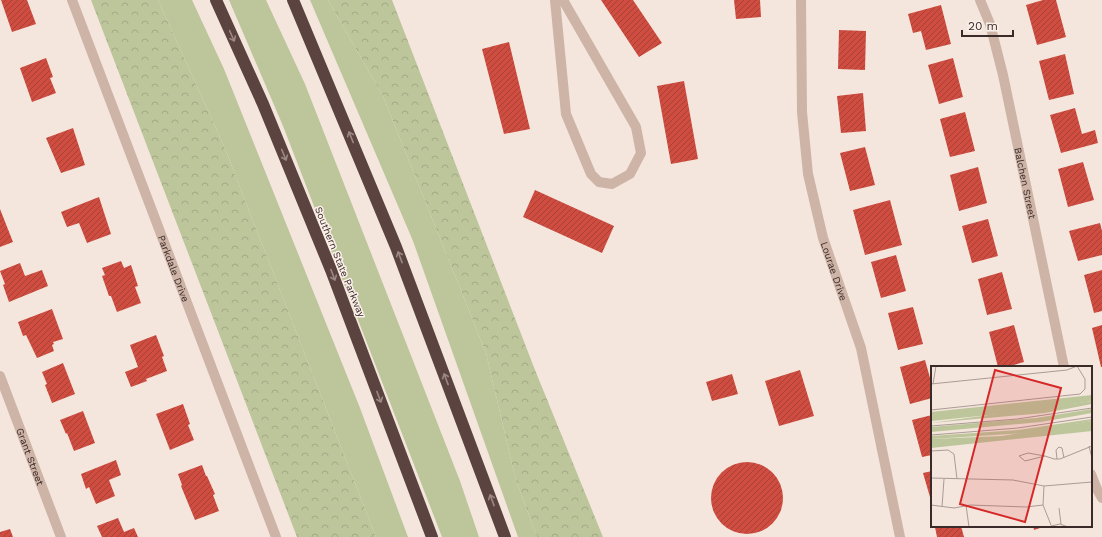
<svg xmlns="http://www.w3.org/2000/svg" width="1102" height="537" font-family="'Work Sans',sans-serif">
<style>
.green{fill:#bdc59b}
.forest{fill:url(#forest-crowns)}
.building{fill:url(#building-hatch)}
.lines{fill:none;stroke-linecap:round;stroke-linejoin:round}
.minor{stroke:#ceb3a7;stroke-width:10}
.highway{stroke:#5b433f;stroke-width:12}
.oneway{stroke:#9b8883}
.labels{text-anchor:middle;dominant-baseline:central;stroke-width:3;stroke-linejoin:round;paint-order:stroke}
.street-label{font-size:10px;fill:#3a2b28;stroke:#fbf0ea}
.inset-road{fill:none;stroke:#aa9b95;stroke-width:1}
.view{fill:#d62828;fill-opacity:0.15;stroke:#d62828;stroke-width:2}
.inset-edge{fill:none;stroke:#3a2b28;stroke-width:2}
</style>
<defs>
<pattern id="forest-crowns" width="20" height="18" patternUnits="userSpaceOnUse"><rect width="20" height="18" fill="#bdc59b"/><path d="M2 6a3 3 0 1 1 6 0M12 15a3 3 0 1 1 6 0" fill="none" stroke="#a3a986"/></pattern>
<pattern id="building-hatch" width="6" height="6" patternUnits="userSpaceOnUse"><rect width="6" height="6" fill="#cf4d40"/><path d="M-1 1l2-2M0 6l6-6M5 7l2-2" fill="none" stroke="#a94036"/></pattern>
</defs>
<rect width="100%" height="100%" fill="#f4e6dd"/>
<!-- green -->
<path class="green" d="M158,0H192L224,69L360,408L408,537H376L224,146Z
M229,0H266L305,84L460,481L479,537H442L283,126Z
M310,0H328L383,96L486,353L515,477L537,537H518L413,241Z"/>
<!-- forest -->
<path class="forest" d="M91,0H158L224,146L376,537H297Z
M328,0H392L535,370L603,537H537L515,477L486,353L383,96Z"/>
<!-- building -->
<path class="building" d="M1,0H27L36,24L12,32Z
M601,0H633L662,43L639,57Z
M734,0H760L761,17L736,19Z
M1043,0H1056L1066,37L1037,45L1026,5Z
M941,5L951,44L926,50L921,31L913,33L908,14Z
M839,30L866,31L865,70L838,69Z
M509,42L530,129L504,134L482,49Z
M1065,54L1074,94L1049,100L1039,61Z
M46,58L53,77L50,78L56,93L32,102L20,68Z
M953,58L963,97L939,104L928,65Z
M684,81L698,159L671,164L657,86Z
M863,93L866,131L841,133L837,96Z
M1075,108L1082,134L1095,130L1098,143L1061,153L1050,115Z
M965,112L975,151L950,157L940,119Z
M73,128L85,165L61,173L46,138Z
M865,147L875,185L850,191L840,153Z
M1083,162L1094,200L1068,207L1058,169Z
M978,167L987,203L959,211L950,175Z
M535,190L614,226L602,253L523,217Z
M99,197L111,234L87,243L79,223L67,227L61,212Z
M890,200L902,245L865,255L853,210Z
M0,209L13,242L0,247Z
M988,219L998,256L972,263L962,226Z
M1100,223L1102,231V255L1078,261L1069,231Z
M896,255L906,291L881,298L871,262Z
M121,261L124,268L131,265L138,286L135,287L141,303L117,312L111,296H109L102,276L105,275L102,268Z
M20,263L25,276L42,270L48,286L9,302L3,285L5,284L0,271Z
M1102,270V311L1094,313L1084,275Z
M1002,272L1012,309L987,315L978,279Z
M913,307L923,344L898,350L888,313Z
M52,309L63,339L53,342L54,344L52,345L54,351L37,358L26,335L23,336L18,322Z
M1014,325L1024,362L1007,367H998L989,332Z
M1102,325V367H1101L1092,328Z
M156,335L164,356L162,357L167,371L146,379L147,381L131,387L125,372L138,367L130,345Z
M925,360L932,385V398L910,404L900,367Z
M63,363L75,394L52,403L45,385L47,384L42,372Z
M800,370L814,416L779,426L765,381Z
M732,374L738,394L712,401L706,382Z
M183,404L190,424L188,425L194,440L170,450L156,414Z
M83,411L95,443L74,451L67,433L66,434L60,420Z
M932,415V455L922,457L912,420Z
M116,460L121,475L109,480L115,496L96,504L89,487L86,489L81,474Z
M711 498a36 36 0 1 1 72 0a36 36 0 1 1-72 0Z
M202,465L206,476H207L215,494L213,495L219,511L195,520L181,486L182,485L178,474Z
M932,471V504L923,473Z
M118,518L124,532L134,528L138,537H102L97,526Z
M937,526H961L964,537H937L935,527Z
M1033,526H1046L1034,530Z
M10,529L13,537H0V532Z"/>
<g class="lines">
<!-- minor -->
<g class="minor">
<path id="s1" d="M72,0L276,537"/>
<path d="M555,0L566,114L591,174L599,182L612,184L630,174L641,153L636,127L563,0"/>
<path id="s2" d="M801,0L802,112L808,174L823,238L861,348L900,537"/>
<path id="s3" d="M980,0L990,24L1003,75L1064,367"/>
<path id="s4" d="M0,376L61,537"/>
<path d="M1091,474L1097,489L1102,498"/>
</g>
<!-- highway -->
<path class="highway" d="M216,0L263,104L331,270L432,537
M293,0L396,247L505,537"/>
</g>
<!-- one-way arrows -->
<defs><path id="oneway-shaft" d="M-6 0H5M1.5-3L5.5 0L1.5 3" fill="none" stroke-width="1.6" stroke-linecap="round" stroke-linejoin="round"/></defs>
<g class="oneway">
<use href="#oneway-shaft" transform="translate(232 36) rotate(66)"/>
<use href="#oneway-shaft" transform="translate(351 137) rotate(-112)"/>
<use href="#oneway-shaft" transform="translate(284 155) rotate(68)"/>
<use href="#oneway-shaft" transform="translate(400 257) rotate(-111)"/>
<use href="#oneway-shaft" transform="translate(333 275) rotate(69)"/>
<use href="#oneway-shaft" transform="translate(446 379) rotate(-111)"/>
<use href="#oneway-shaft" transform="translate(379 397) rotate(69)"/>
<use href="#oneway-shaft" transform="translate(492 500) rotate(-110)"/>
</g>
<g class="labels">
<!-- street labels -->
<g class="street-label">
<text stroke="none"><textPath href="#s3" startOffset="189">Balchen Street</textPath></text>
<text transform="translate(340 262) rotate(68)">Southern State Parkway</text>
<text stroke="none"><textPath href="#s1" startOffset="287">Parkdale Drive</textPath></text>
<text stroke="none"><textPath href="#s2" startOffset="275">Lourae Drive</textPath></text>
<text stroke="none"><textPath href="#s4" startOffset="86">Grant Street</textPath></text>
</g>
</g>
<!-- overview -->
<g transform="translate(931 366)">
<rect width="161" height="161" fill="#f4e6dd"/>
<path d="M161,35V38L114,47L0,57ZM161,43V47L110,56L0,66V61L105,52ZM161,53V55L96,67L0,73V70L87,64Z" fill="#bdc59b"/>
<path d="M161,29V35L105,44L0,55V46ZM161,55V65L0,82V73L71,70Z" fill="#bdc59b"/>
<path class="inset-road" d="M0,18L136,4L146,0M2,18L5,0M0,44L149,28L154,23V13L146,0M0,60L86,53L161,42M0,69L87,62L161,51M158,80L161,92M0,85L17,84L23,88L26,113M114,90L94,95L88,90L97,87L114,90L123,93H129L161,80M126,93L125,84L128,81L131,82L133,92M0,112L82,114L113,120L161,116M113,120L112,139L120,159M0,139L23,142L39,139L95,141L112,139M35,139L38,161M11,141L13,113M128,142L130,158M116,161L129,158L137,161"/>
<path class="view" d="M64,4L130,22L94,156L29,138Z"/>
<rect width="161" height="161" class="inset-edge"/>
</g>
<!-- scale -->
<path d="M962 30v6h51v-6" fill="none" stroke="#3a2b28" stroke-width="2"/>
<text x="968" y="30" font-size="12" fill="#3a2b28" stroke="#fbf0ea" stroke-width="3" paint-order="stroke">20 m</text>
</svg>
